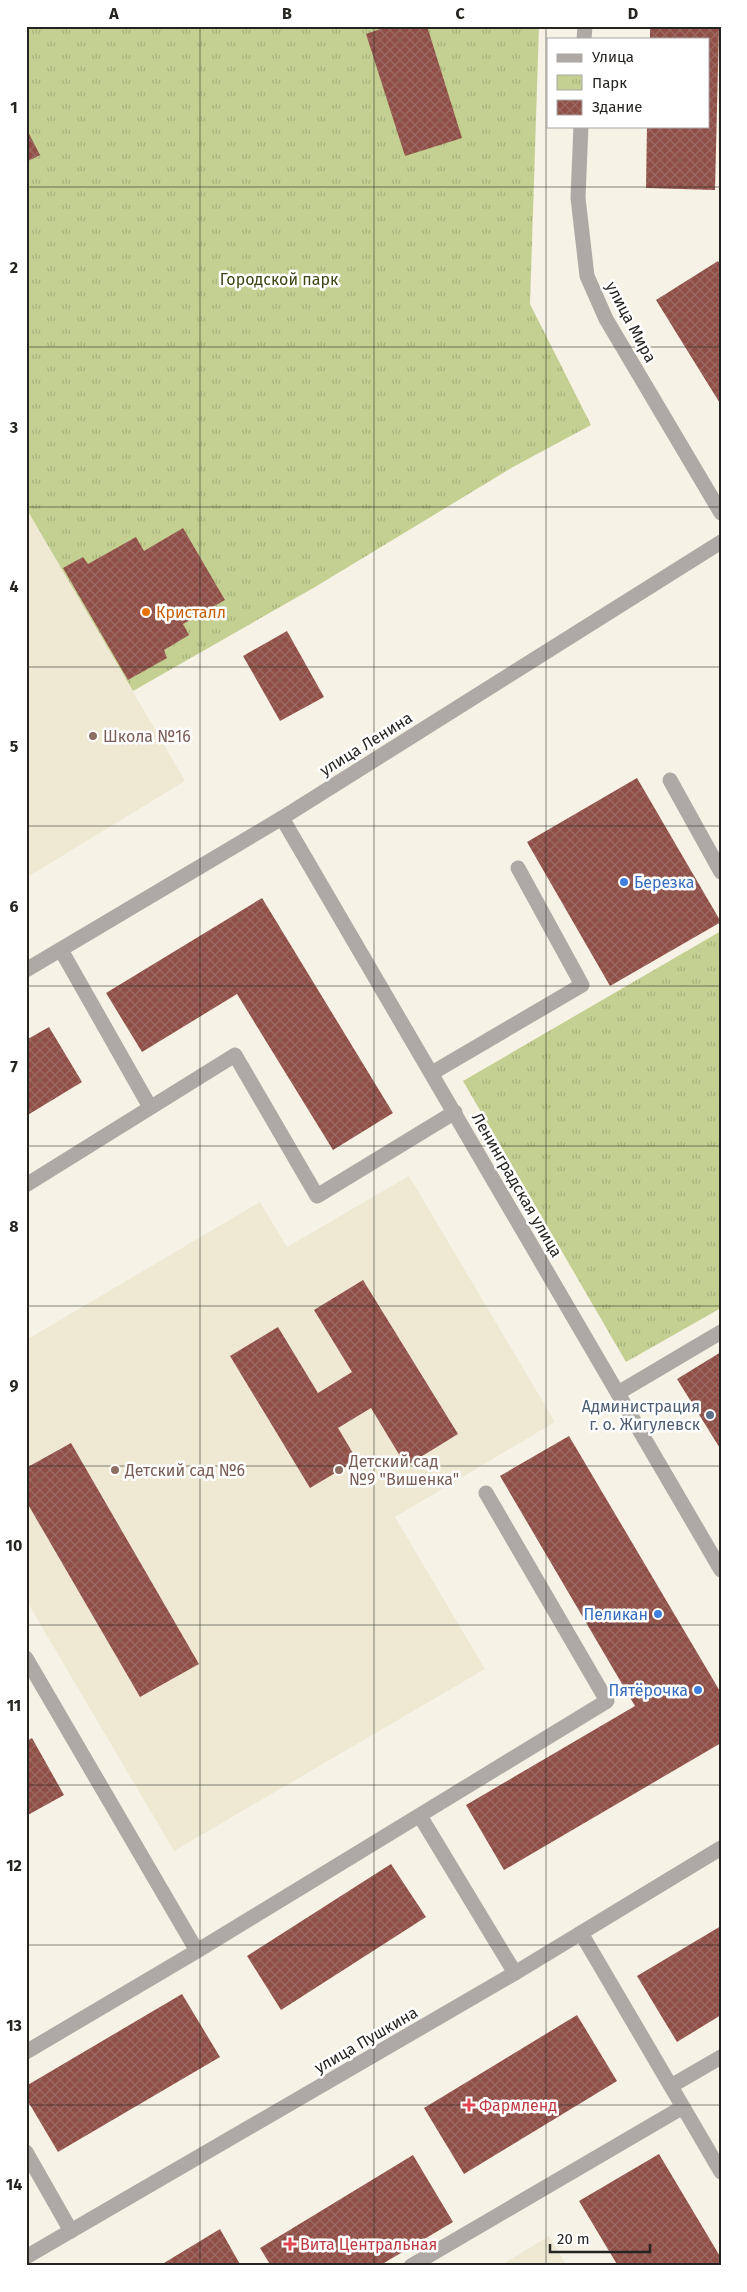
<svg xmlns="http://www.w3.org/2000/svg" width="747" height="2292" font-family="'Fira Sans',sans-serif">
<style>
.built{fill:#efe9d4}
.park{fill:url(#park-tufts)}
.building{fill:url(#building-cross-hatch)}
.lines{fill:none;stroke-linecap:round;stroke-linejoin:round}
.service{stroke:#aea9a5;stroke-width:15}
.minor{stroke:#aea9a5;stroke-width:15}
.tertiary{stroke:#aea9a5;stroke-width:15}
.grid{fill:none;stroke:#262420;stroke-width:1;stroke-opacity:0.55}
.food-dot{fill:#e8710a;stroke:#fff;stroke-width:2}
.education-dot{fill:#8d6e63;stroke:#fff;stroke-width:2}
.shop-dot{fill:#3f7fe0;stroke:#fff;stroke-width:2}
.service-dot{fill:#5c6f8a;stroke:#fff;stroke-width:2}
.health-dot{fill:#e0444e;stroke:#fff;stroke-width:2}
.labels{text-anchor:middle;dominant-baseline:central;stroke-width:5;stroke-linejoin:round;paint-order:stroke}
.park-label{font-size:16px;fill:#3d4411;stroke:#fff}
.street-label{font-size:16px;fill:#262420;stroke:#fff}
.food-label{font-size:16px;fill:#c56008;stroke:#fff;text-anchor:start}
.education-label{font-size:16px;fill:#785e54;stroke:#fff;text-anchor:start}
.shop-label{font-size:16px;fill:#366cbe;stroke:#fff;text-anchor:end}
.service-label{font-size:16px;fill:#4e5e75;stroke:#fff;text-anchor:end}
.health-label{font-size:16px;fill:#be3a42;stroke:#fff;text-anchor:start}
.neatline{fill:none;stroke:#262420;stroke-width:2}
.grid-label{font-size:16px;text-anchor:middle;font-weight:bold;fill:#262420}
</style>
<defs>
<pattern id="park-tufts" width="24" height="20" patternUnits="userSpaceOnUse" patternTransform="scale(1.25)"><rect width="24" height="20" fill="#c4d091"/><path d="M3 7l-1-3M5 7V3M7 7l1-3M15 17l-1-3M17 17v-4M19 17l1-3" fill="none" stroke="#a8b27d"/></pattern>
<pattern id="building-cross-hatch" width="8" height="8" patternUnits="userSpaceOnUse" patternTransform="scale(1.25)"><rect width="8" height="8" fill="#904f46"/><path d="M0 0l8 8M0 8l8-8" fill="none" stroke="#9c6a64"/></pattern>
</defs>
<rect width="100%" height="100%" fill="#f6f2e5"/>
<!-- built -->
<path class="built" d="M26,508L185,781L26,878Z
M409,1176L555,1422L395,1517L485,1669L174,1851L26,1600V1340L260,1202L287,1247Z
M549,2236L567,2266H500Z"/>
<!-- park -->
<path class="park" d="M26,26H539L530,304L591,425L513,467L315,587L133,691L26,508Z
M721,931V1308L626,1362L463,1081Z"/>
<!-- building -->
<path class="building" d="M389,26H427L462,138L405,156L366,34Z
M650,26H719L715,190L646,188L647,126H708V39H650Z
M26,128L40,155L26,162Z
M718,261L721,265V405L656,300Z
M183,528L225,600L183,624L189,635L164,650L167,658L128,680L63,568L83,557L88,564L136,537L144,551Z
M287,631L324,697L280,721L243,656Z
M637,778L721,922L610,986L527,842Z
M262,898L393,1113L333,1150L237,994L142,1052L106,993Z
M49,1027L82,1082L26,1116V1040Z
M363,1280L458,1434L406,1466L371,1408L338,1428L357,1460L310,1488L230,1356L278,1327L318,1393L352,1372L314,1310Z
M721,1352V1450L677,1379Z
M569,1436L721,1693V1743L504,1870L466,1805L635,1706L500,1476Z
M71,1443L199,1664L140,1697L26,1501V1468Z
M32,1738L64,1795L26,1816V1741Z
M391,1864L426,1917L281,2010L247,1956Z
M721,1926V2015L677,2042L637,1976Z
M182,1994L220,2057L58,2152L26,2098V2086Z
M577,2015L617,2081L464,2174L424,2108Z
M659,2154L721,2258V2266H618L579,2201Z
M413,2155L453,2222L379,2266H271L260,2248Z
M220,2229L241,2266H159Z"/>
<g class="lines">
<!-- service -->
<path class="service" d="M670,780L721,872
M61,950L150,1107
M432,1073L582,985L518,868
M26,1185L235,1055L317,1196L455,1112
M618,1393L721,1332
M26,1658L197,1951
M420,1816L515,1973
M26,2052L197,1951L607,1701L486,1493
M671,2086L721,2057
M683,2107L721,2172
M26,2152L71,2231
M411,2266L683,2107L581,1933"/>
<!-- minor -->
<path class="minor" d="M584,39L585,26
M581,126L578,198L587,276L606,319L721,513
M282,818L721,1570
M26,2257L515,1973L721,1848"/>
<!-- tertiary -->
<path class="tertiary" d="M26,970L282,818L721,542"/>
</g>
<!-- grid -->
<path class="grid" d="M200,26V2266M374,26V2266M546,26V2266M26,187H721M26,347H721M26,507H721M26,667H721M26,826H721M26,986H721M26,1146H721M26,1306H721M26,1466H721M26,1625H721M26,1785H721M26,1945H721M26,2105H721"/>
<!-- markers -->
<circle class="food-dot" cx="146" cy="612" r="5"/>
<g class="education-dot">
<circle cx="93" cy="736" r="5"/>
<circle cx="115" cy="1470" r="5"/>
<circle cx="339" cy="1470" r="5"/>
</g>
<g class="shop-dot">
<circle cx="624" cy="882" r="5"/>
<circle cx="658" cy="1614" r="5"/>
<circle cx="698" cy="1690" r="5"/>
</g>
<circle class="service-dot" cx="710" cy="1415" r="5"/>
<g class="health-dot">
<path d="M466.5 2097.5h5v5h5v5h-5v5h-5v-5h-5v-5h5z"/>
<path d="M287.5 2236.5h5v5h5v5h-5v5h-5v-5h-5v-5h5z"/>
</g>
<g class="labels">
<!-- park labels -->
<g class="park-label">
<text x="279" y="279">Городской парк</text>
</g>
<!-- street labels -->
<g class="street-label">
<text transform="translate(631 322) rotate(62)">улица Мира</text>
<text transform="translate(366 744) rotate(-32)">улица Ленина</text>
<text transform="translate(517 1185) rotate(60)">Ленинградская улица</text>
<text transform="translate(366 2040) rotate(-30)">улица Пушкина</text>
</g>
<!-- food labels -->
<g class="food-label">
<text x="156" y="612">Кристалл</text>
</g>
<!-- education labels -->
<g class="education-label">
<text x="103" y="736">Школа №16</text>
<text x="349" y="1461">Детский сад<tspan x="349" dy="18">№9 "Вишенка"</tspan></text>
<text x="125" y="1470">Детский сад №6</text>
</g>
<!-- shop labels -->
<g class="shop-label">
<text x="634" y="882" text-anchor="start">Березка</text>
<text x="648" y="1614">Пеликан</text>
<text x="688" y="1690">Пятёрочка</text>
</g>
<!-- service labels -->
<g class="service-label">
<text x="700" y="1406">Администрация<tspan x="700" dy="18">г. о. Жигулевск</tspan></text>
</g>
<!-- health labels -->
<g class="health-label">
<text x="479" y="2105">Фармленд</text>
<text x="300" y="2244">Вита Центральная</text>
</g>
</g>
<!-- border -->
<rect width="747" height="2292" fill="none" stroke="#ffffff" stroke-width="55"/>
<!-- legend -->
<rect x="547" y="38" width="162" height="90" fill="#ffffff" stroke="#a8a7a6"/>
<rect x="557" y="54" width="25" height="8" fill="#aea9a5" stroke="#a8a7a6"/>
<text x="592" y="62" font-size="15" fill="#262420">Улица</text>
<rect x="557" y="75" width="25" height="15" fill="url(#park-tufts)" stroke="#a8a7a6"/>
<text x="592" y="88" font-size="15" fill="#262420">Парк</text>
<rect x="557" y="100" width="25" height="15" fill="url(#building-cross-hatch)" stroke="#a8a7a6"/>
<text x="592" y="112" font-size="15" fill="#262420">Здание</text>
<!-- scale -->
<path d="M550 2244v8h100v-8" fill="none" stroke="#262420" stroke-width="2.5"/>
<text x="557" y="2244" font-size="15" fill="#262420" stroke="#ffffff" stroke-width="4" paint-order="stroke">20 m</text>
<rect x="28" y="28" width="692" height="2236" class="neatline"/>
<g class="grid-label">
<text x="114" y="19">A</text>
<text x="287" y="19">B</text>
<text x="460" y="19">C</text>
<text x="633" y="19">D</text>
<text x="14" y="113">1</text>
<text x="14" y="273">2</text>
<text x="14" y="433">3</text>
<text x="14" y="592">4</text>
<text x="14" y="752">5</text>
<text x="14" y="912">6</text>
<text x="14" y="1072">7</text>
<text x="14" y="1232">8</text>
<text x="14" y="1391">9</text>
<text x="14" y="1551">10</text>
<text x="14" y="1711">11</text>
<text x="14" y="1871">12</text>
<text x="14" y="2031">13</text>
<text x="14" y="2190">14</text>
</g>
</svg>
